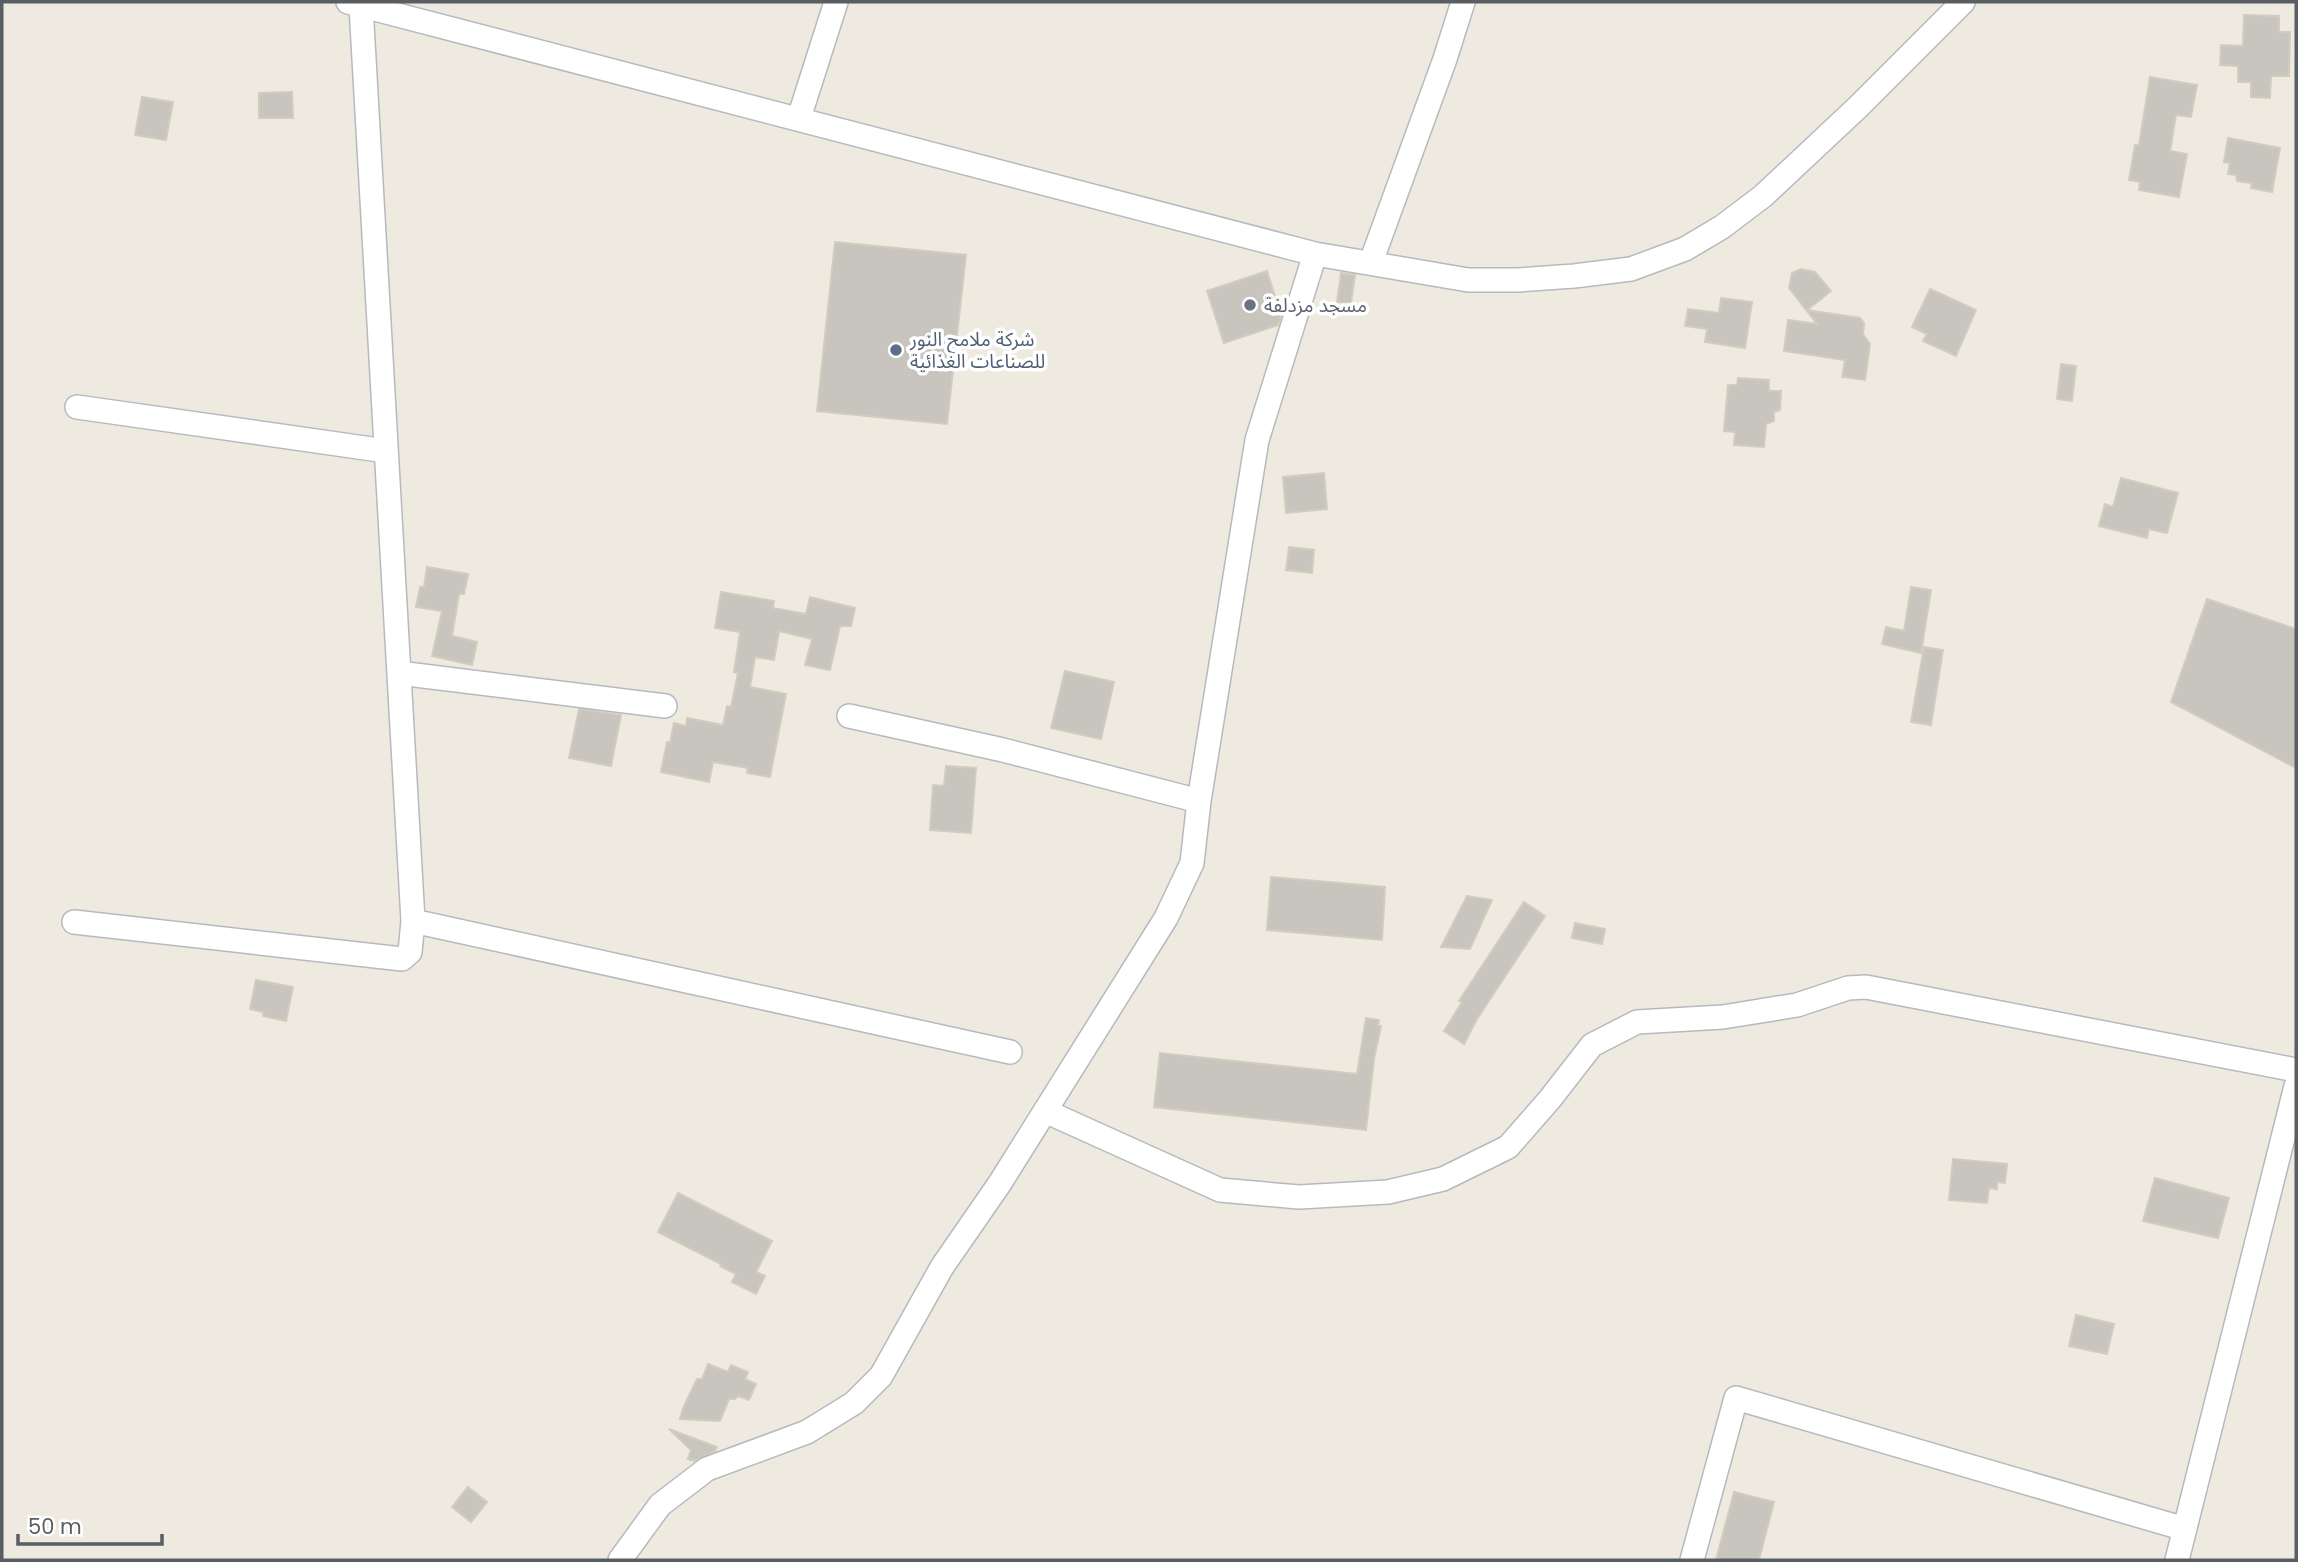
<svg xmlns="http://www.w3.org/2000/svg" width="2298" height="1562" font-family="Poppins,'Noto Sans Arabic',sans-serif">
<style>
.building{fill:#c8c5be;stroke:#d2ccbf;stroke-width:2}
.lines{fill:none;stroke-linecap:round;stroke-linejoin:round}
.minor-casing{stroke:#b6b9be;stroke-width:26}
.minor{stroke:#fff;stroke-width:23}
.worship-dot{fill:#6b7280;stroke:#fff;stroke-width:2.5}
.service-dot{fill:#5c6f8a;stroke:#fff;stroke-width:2.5}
.labels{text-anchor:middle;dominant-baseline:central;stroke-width:7;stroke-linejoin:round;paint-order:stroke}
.worship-label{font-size:19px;fill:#5b616d;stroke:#fff;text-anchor:start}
.service-label{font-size:19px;fill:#4e5e75;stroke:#fff;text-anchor:start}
</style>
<rect width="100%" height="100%" fill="#eeeae0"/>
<!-- building -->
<path class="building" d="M2244,15L2279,16V32H2290L2289,76H2271L2270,98L2251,97V82H2238V66L2220,65L2221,45L2243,46Z
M2150,77L2197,85L2191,117L2176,115L2170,151L2187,154L2179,197L2139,190L2140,182L2129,180L2135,145H2139Z
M292,92L293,118H259V93Z
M142,97L173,102L166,140L135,135Z
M2228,138L2280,148L2272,192L2251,188L2252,183L2237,181L2236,175L2228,174L2230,163L2224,162Z
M835,242L966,255L947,424L817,411Z
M1801,269L1815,272L1831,291L1807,310L1860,318L1864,323L1863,334L1870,344L1865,380L1842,377L1845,360L1784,351L1788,320L1817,324L1789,288L1792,273Z
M1267,271L1281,316L1278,325L1224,343L1207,291Z
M1341,273L1355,275L1351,303L1337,302Z
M1930,289L1976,310L1956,356L1923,341L1927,334L1912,327Z
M1721,298L1752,302L1745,348L1705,342L1707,329L1685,326L1688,309L1719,313Z
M2061,364L2076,366L2072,401L2057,399Z
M1738,378L1769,380V391H1781L1780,410L1774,412V421L1766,424L1764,447L1734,445L1735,432L1724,431L1728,385H1737Z
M1324,473L1327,509L1286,513L1283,477Z
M2121,478L2178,493L2167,533L2149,529L2147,538L2099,526L2105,504L2113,507Z
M1289,547L1314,550L1312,573L1286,570Z
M427,567L468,574L464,594H459L452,636L477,642L472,665L432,656L442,611L416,607L420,587H424Z
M1911,587L1931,590L1921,653L1882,644L1886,627L1904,631Z
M721,592L774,601L773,608L806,614L810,597L855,608L851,626H840L830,670L805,665L812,639L779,631L774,660L755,657L750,687L786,694L770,777L747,773L748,768L713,762L709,782L661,772L667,742L670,743L674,723L686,726L687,718L723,725L727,706L731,707L738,673L734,672L740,632L715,628Z
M2207,599L2296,629V768L2171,702Z
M1924,647L1943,650L1931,725L1911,722Z
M1065,671L1114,682L1101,739L1051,728Z
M579,709L621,715L611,766L569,758Z
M946,766L976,768L971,833L930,830L933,785L944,786Z
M1271,877L1385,887L1382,940L1267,930Z
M1467,896L1492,900L1470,949L1441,947Z
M1524,902L1545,916L1477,1019L1464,1044L1444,1031L1462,1002L1459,1001Z
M1575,923L1605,929L1602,944L1572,938Z
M256,980L293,987L286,1021L263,1016V1012L250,1009Z
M1366,1018L1379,1020L1378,1026H1381L1374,1059L1366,1130L1154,1107L1160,1053L1357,1074Z
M1953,1159L2007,1164L2005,1183L1997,1182V1189L1989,1188L1987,1203L1949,1200Z
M2155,1178L2229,1198L2218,1238L2143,1221Z
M678,1193L772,1241L756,1272L765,1276L756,1294L732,1282L736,1274L720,1266L721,1264L658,1232Z
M2076,1315L2114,1324L2107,1354L2069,1346Z
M708,1364L728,1372L731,1365L748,1372L745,1379L756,1384L749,1400L738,1396L735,1399H729L720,1421L680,1419L683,1408L697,1379H702Z
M669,1429L717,1447L715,1451L694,1461L688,1459L691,1450Z
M468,1487L487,1502L471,1522L452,1507Z
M1734,1492L1774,1502L1759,1560H1716Z"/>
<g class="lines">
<defs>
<path id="minor" d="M348,2L1315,254L1468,280H1518L1574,276L1631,269L1685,249L1722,227L1763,196L1858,107L1963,2
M799,118L836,2
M1371,262L1445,59L1463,2
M77,407L386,451
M399,673L665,706
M849,716L1003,750L1199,801
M413,921L1010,1052
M74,922L402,959L410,952L413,921L361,6
M1045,1111L1220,1190L1299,1197L1388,1192L1443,1179L1508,1147L1550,1099L1592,1045L1637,1022L1723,1017L1797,1005L1848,988L1866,987L2296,1070
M620,1560L660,1505L707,1469L807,1432L854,1403L881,1376L942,1267L1000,1183L1166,918L1192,863L1199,801L1257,440L1315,254
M1692,1560L1736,1398L2185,1529
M2177,1560L2296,1086"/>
</defs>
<!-- minor casing -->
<use href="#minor" class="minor-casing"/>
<!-- minor -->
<use href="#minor" class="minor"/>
</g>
<!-- markers -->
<circle class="worship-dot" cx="1250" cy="305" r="7"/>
<circle class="service-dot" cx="896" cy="350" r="7"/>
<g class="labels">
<!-- worship labels -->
<g class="worship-label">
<text x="1264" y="305">مسجد مزدلفة</text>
</g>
<!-- service labels -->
<g class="service-label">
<text x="910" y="339">شركة ملامح النور<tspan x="910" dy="22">للصناعات الغذائية</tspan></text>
</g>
</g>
<!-- border -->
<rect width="2298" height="1562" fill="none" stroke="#595e63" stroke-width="7"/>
<!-- scale -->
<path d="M18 1534v10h144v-10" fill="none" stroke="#595e63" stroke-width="3.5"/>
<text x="28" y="1534" font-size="21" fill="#595e63" stroke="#ffffff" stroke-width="5" paint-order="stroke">50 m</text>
</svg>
